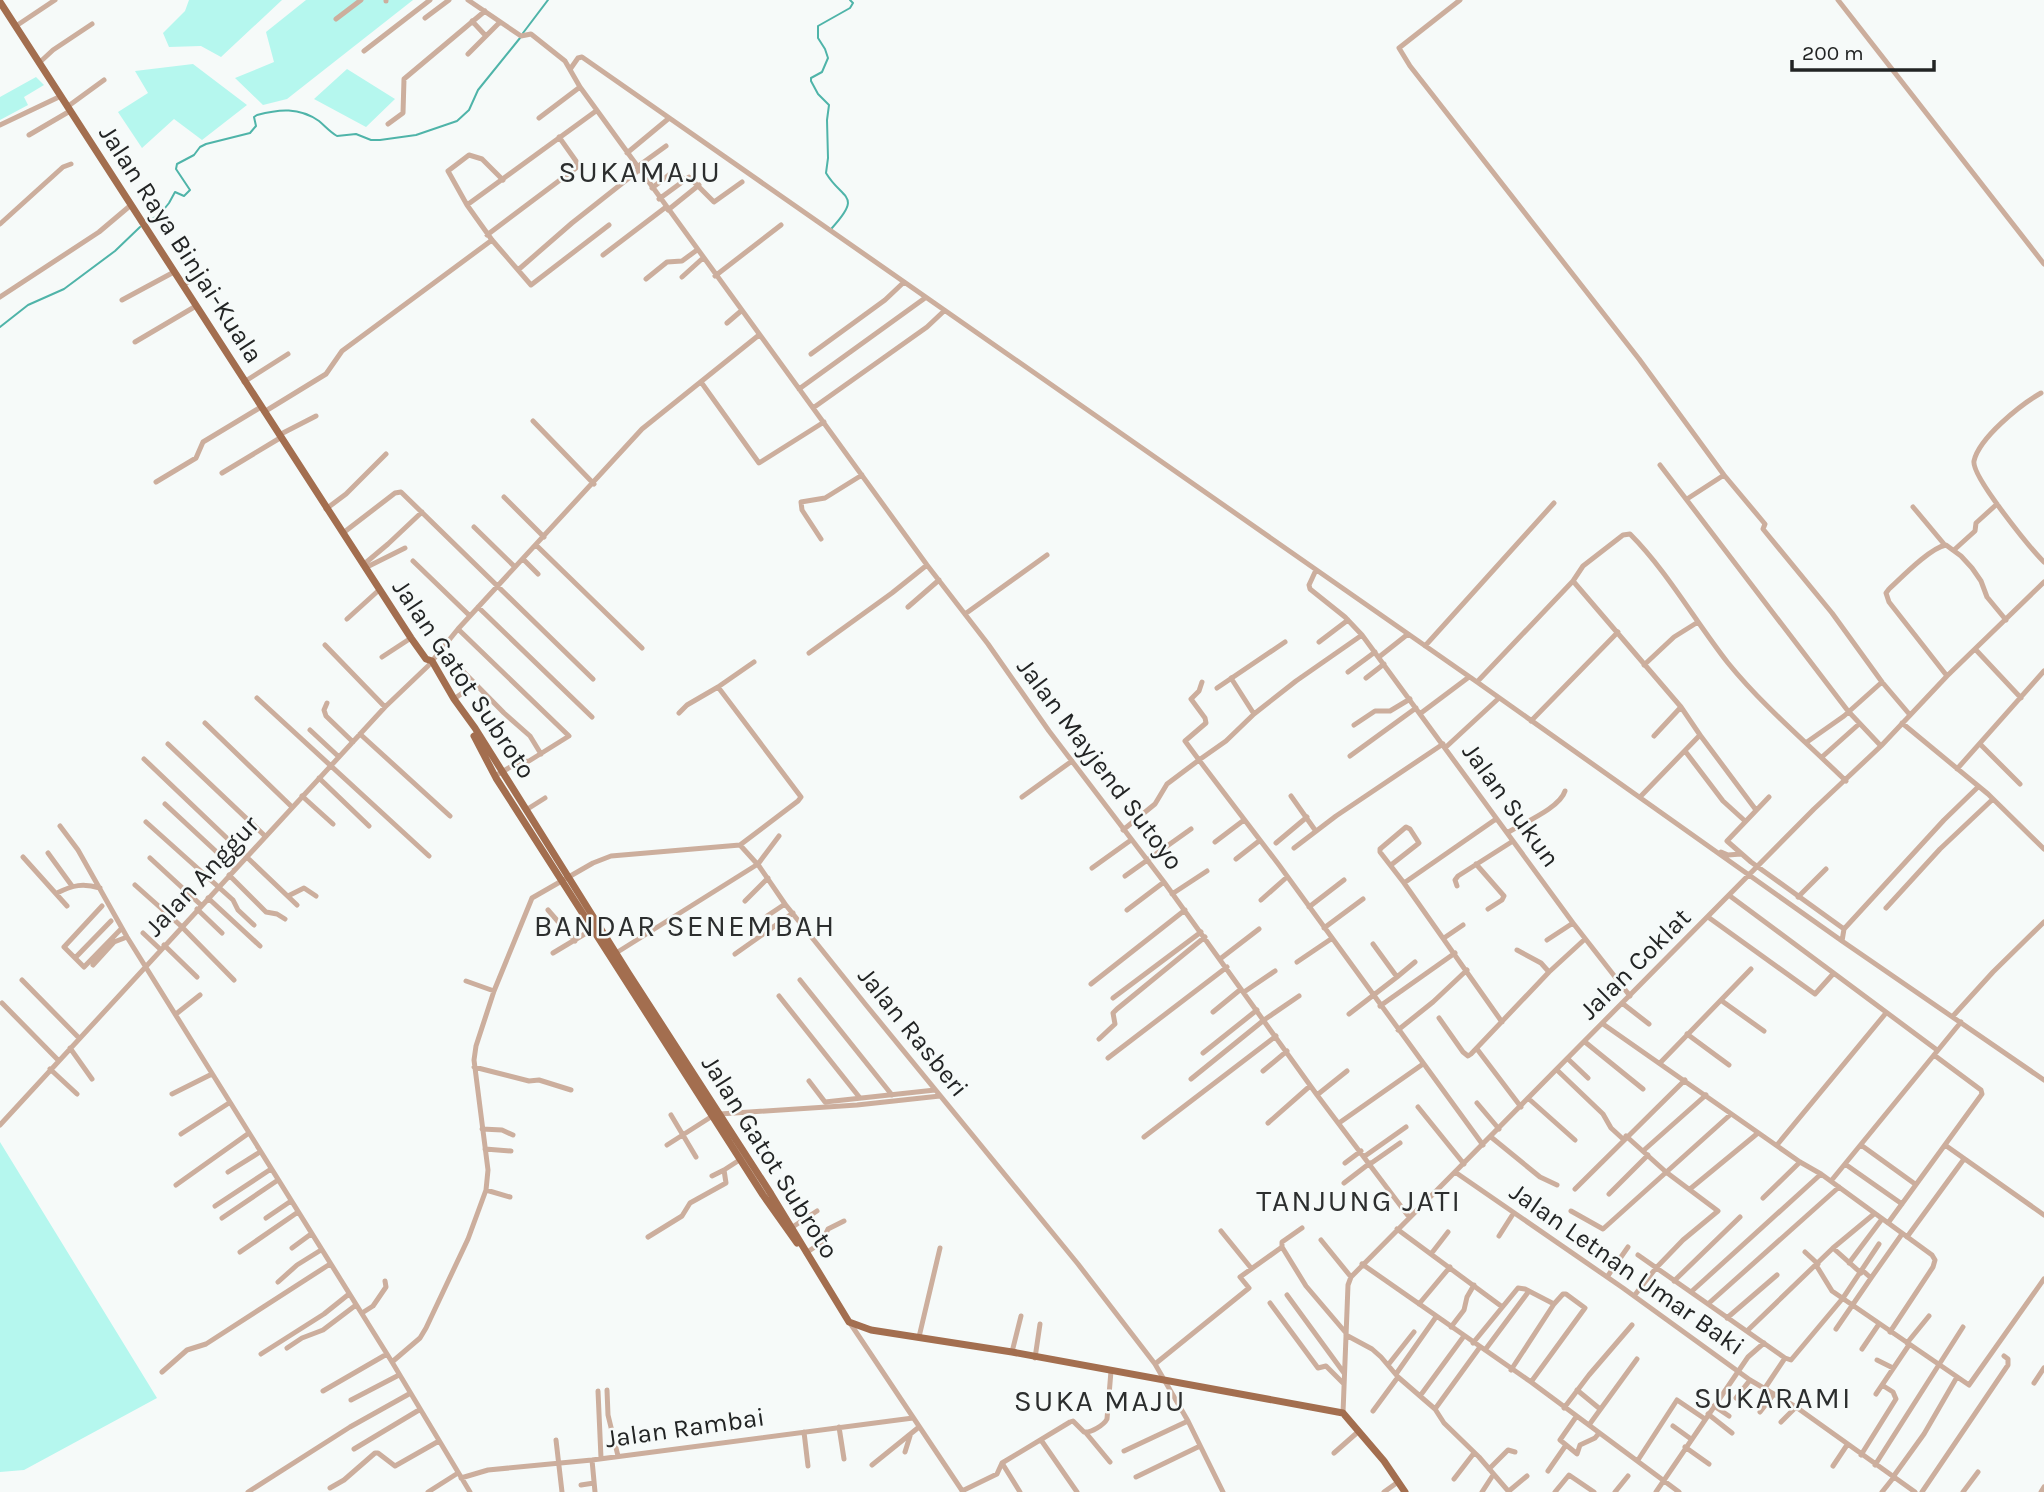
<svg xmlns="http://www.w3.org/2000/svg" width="2044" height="1492" font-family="Karla,sans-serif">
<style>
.green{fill:#b5f7ee}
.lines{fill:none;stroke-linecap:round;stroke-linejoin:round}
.stream{stroke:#4fb4a9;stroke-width:2}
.minor{stroke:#ccae9d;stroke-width:5}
.major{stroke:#a36e4f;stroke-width:7}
.labels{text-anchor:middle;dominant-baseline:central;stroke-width:5;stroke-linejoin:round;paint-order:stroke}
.street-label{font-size:26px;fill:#222424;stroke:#f6faf9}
.quarter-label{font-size:30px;letter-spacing:2px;fill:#2c2e2e;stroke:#f6faf9}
</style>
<rect width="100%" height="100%" fill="#f6faf9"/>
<!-- green -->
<path class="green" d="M189,0H282L221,57L201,46L169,47L163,33L185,11Z
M306,0H413L287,99L263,105L235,78L274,62L266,32Z
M193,64L247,105L202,140L174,119L142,148L118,112L148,93L135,71Z
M347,69L395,99L366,127L314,99Z
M36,77L44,85L24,97L28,105L0,120V97Z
M0,1142L157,1398L24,1470L0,1472Z"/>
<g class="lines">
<!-- stream -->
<path class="stream" d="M523,33L548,0
M145,224L161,213L169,203L175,192L184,196L190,190L176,169L177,164L194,155L200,147L206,144L250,133L256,126L254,117L257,115C279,109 299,107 319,121C325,126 330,132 337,136L356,134L371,140H380L416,135L457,121L469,110L478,90L520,38
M832,228C863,194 842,200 826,173L828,158L827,120L829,105L818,94L811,81V78L822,72L828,58L825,49L818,38V26L850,8L853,3L850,0
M0,327L28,305L64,289L115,251L140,227"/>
<!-- minor -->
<path class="minor" d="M386,0V1
M468,0L521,36L531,34L565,61L580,87L927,565L988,644L1049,731L1164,882L1317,1095L1409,1217
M1460,0L1399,48L1410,66L1639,359L1724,475L1765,524L1763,529L1832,613L1882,682L1910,715
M1838,0L2044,264
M425,18L449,0
M336,19L361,0
M472,21L485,35
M16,26L55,0
M364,51L430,0
M468,54L500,22
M39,63L53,50L92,24
M571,68L578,58L582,57L1477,682L1842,941L2044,1080
M67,107L104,80
M596,111L467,205L492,240L531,285L609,225
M539,118L580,87
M388,124L403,113L404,79L485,11
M0,125L61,96
M29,135L70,111
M627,153L668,119
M637,167L666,146
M652,188L674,171L685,180
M659,199L689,177L714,202L742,182
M467,205L448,171L469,155L482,159L503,180
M668,210L699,185
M0,224L63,167L71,164
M487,235L576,168V161L559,137
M603,255L666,207
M518,270L572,223L639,170
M715,276L781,225
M682,277L703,258
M646,279L667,262L682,261L697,250
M183,285L206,271
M0,297L99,232L131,205
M122,300L174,272
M727,323L741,311
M135,342L196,306
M811,354L885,300L903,283
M244,382L288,354
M701,382L759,463L824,422
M799,389L925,298
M2041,393C2020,405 1979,438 1974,461C1971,476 2031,549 2044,562
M813,408L927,327L944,311
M264,412L326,374L342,351L492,240
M533,421L594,484
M279,435L316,416
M1660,465L1848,711L1881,746
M222,473L280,438
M156,482L196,458L203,442L261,407
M504,497L544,537
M1687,499L1724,475
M1913,507L1944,544
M326,509L346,494L386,454
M474,527L515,567
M343,533L395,493L401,492L593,679
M821,539L802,510L801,502L825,498L862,475
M536,545L642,648
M1954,550L1975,531L1976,523L1997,504
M523,559L538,574
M413,561L470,616
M363,565L388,544L422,512
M365,568L405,548
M1316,570L1309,585L1310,589L1345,617L1362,635L1573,923L1630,996
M1573,581L1583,566L1623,535L1630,534C1667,571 1695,621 1728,663C1763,706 1806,742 1846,781
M478,607L592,717
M908,607L939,580
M965,614L1047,555
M347,619L379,590
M458,629L569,736L529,761L519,762L495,776
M1319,642L1348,620
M325,645L385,707
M1425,646L1554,503
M441,649L504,713L530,736L541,754
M1976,650L2021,698
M809,653L892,593L927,565
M382,657L411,638
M1379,657L1408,634
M1644,665L1674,637L1698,622
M1348,672L1375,652
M1947,676L1889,602L1886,593L1889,589C1902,577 1930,548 1946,545L1961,556L1972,568L1981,581L1987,597L2006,620
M1231,678L1254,714
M1366,678L1384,664
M1202,682L1199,691L1191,699L1205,718L1206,723L1185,741L1199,760L1226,741L1254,714L1296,681L1362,635
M1477,682L1573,581L1681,707L1700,735L1640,797
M718,687L754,662
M1217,688L1285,642
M257,698L429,856
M454,699L475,684
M327,703L324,710L326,716L353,742
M679,713L687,705L718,687L801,797L798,801L740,845
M1421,713L1469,677
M1531,721L1618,632
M205,723L292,807
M1902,723L1988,794L2044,849
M1354,725L1375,711H1390L1410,699
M310,730L339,757
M360,734L450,816
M1700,735L1756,810
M1654,736L1681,707
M1807,742L1844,716L1882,682
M168,744L265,836
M1980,744L2020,784
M1446,747L1499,698
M1685,751L1723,801L1745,821
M1350,756L1416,708
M1822,757L1859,724
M144,759L297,905
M1957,769L2044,671
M319,778L369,826
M302,796L333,824
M1291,796L1315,830
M1022,797L1072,761
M1769,797L1727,841L1751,862L1844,929L1842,941
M165,804L235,869
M526,810L545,798
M146,822L233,900L238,910L254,925
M60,826L78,850L127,937L392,1362L470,1492
M1123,830L1155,804L1167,784L1199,760L1279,865L1483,1145
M1507,833C1523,823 1560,808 1565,791
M1215,842L1244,820
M1276,843L1307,817
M1294,848L1336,816L1443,744
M1721,852L1728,855L1741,854
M48,853L72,886
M23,857L67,906
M150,858L201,905
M1236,859L1259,841
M1476,864L1504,896L1502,900L1488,909
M1391,865L1419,843L1410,829L1406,827L1380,849V852L1404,883L1496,819
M1092,868L1131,840
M229,875L266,912L277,914L285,919
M1125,876L1191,829
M1404,883L1502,1022
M135,885L181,926L234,980
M1457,886L1455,880L1458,876L1513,841
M57,893C73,885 83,883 100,888
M1172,894L1207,871
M288,896L304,888L316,896
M1730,896L1937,1050
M1798,897L1826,869
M208,898L260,946
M1261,900L1287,877
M745,901L768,878
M102,906L64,947L84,967L122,928
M1309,907L1344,880
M1886,908L1940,849L1993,799
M197,909L222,933
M548,910L575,941
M1127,910L1164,882
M767,916L785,904
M1708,917L1815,994L1833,974
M1324,928L1363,899
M1844,929L1944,820L1978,787
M143,933L160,949
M1444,938L1463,925
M1547,940L1573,923
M164,945L197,977
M553,953L593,929
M616,953L758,864L779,836
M735,954L793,913
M75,958L111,921
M1220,959L1259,929
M1297,962L1331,939
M93,965L114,942L127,937
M1549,972L1585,939
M1397,977L1415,962
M22,980L79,1038
M800,980L892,1095
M466,981L494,991
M1091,984L1185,910
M1244,992L1275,971
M779,996L860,1098
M1113,998L1201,932
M1722,1001L1764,1031
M2,1003L58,1060
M1622,1003L1649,1024
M1380,1006L1455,953
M1213,1012L1241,989
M176,1014L200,995
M1349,1014L1397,977L1373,944
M1953,1016L1993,972L2044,922
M1439,1018L1463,1052L1468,1056L1471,1054L1549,972L1541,963L1517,950
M1603,1024L1800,1162L1821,1174L1932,1255L1935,1260L1933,1267L1890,1332
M1398,1030L1433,1002L1467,970
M1687,1034L1729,1065
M1099,1039L1115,1024L1113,1013L1117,1009L1205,937
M1585,1042L1643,1089
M70,1048L92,1079
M1477,1049L1521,1107
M1203,1053L1257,1010
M1108,1058L1227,967
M1568,1059L1588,1078
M1660,1063L1751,969
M474,1067L529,1081L539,1080L571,1090
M50,1069L77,1094
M1557,1070L1603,1114L1611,1128L1623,1139
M1263,1071L1287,1051
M1191,1079L1264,1020L1299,996
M809,1081L825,1102L935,1090
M172,1094L212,1074
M1317,1095L1347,1071
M1529,1099L1575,1140
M1477,1103L1499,1129
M1418,1107L1464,1164
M671,1115L696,1157
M1268,1123L1310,1086
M1339,1123L1423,1064
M0,1125L385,707L428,666L458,629L642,429L759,335
M482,1129L502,1130L513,1135
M181,1134L229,1103
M1626,1136L1666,1172L1718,1211L1683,1240L1656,1268L1634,1296
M1144,1137L1276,1036
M1491,1137L1540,1177L1557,1185
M667,1145L714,1115L720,1114L857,1105L940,1096
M1777,1145L1886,1013
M1861,1145L1915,1184
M1945,1145L2044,1215
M485,1149L511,1151
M1643,1151L1706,1095
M1365,1156L1406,1127
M1345,1163L1361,1151
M1370,1164L1400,1143
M1845,1164L1902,1204
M228,1172L260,1152
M1455,1172L1623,1288L1750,1380L1796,1407L1915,1492
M712,1176L724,1170
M1831,1181L1961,1022
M1344,1183L1370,1163
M176,1185L249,1133
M1575,1189L1685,1080
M1690,1189L1758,1133
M486,1190L510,1197
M1609,1194L1648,1155
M1763,1198L1800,1162
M215,1206L271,1169
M1571,1211L1603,1229L1731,1114
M222,1218L278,1180
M266,1218L291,1201
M1888,1223L1982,1094L1981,1090L1934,1055
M791,1228L817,1211
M1302,1228L1282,1242V1247L1306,1286L1346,1333
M1397,1229L1501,1306
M1221,1231L1251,1268
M1499,1236L1513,1214
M648,1237L682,1216L690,1203L726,1183L724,1170L741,1159
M1907,1237L1964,1159
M1321,1240L1351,1277
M292,1248L311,1234
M1833,1248L1861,1273
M240,1252L298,1212
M1805,1252L1818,1264
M806,1253L822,1242L828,1229L844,1221
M1431,1254L1448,1232
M1638,1255L1785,1358L1791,1360L1843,1298L1879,1244
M1849,1263L1882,1219
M1362,1264L1531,1382L1679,1492
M1816,1265L1832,1291L1969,1385L2044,1279
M1607,1277L1628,1247
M1871,1278L1902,1234
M1674,1281L1740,1217
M278,1282L297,1265L321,1250
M1691,1292L1821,1174
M1287,1295L1344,1373
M1270,1303L1318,1368L1326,1366L1344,1384
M1419,1304L1450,1267
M1708,1304L1839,1187
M362,1313L373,1306L386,1287L385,1281
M1727,1318L1777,1275
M850,1323L963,1492
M1451,1327L1464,1310L1467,1297L1474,1285
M1836,1329L1871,1278L1862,1270
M1747,1331L1833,1248L1874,1214
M1346,1335L1372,1349L1381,1357L1398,1377L1435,1409L1444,1423L1479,1457L1509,1492
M919,1337L940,1248
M1473,1343L1518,1288L1525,1289L1554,1304L1511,1370
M1907,1343L1929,1316
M287,1348L302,1338L323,1330L356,1305
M1862,1349L1879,1324
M1485,1350L1529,1291
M1012,1352L1021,1316
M261,1354L324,1314L349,1294
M1035,1358L1040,1324
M1877,1360L1893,1368
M392,1362L420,1338L426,1328L468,1239L486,1190L488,1170L474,1060L476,1046L494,991L532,898L593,863L611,856L740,845L759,866L785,904L866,1005L1078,1264L1155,1364L1188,1421L1223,1492
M1155,1364L1249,1288L1240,1277L1282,1247
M1388,1365L1414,1332
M162,1372L187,1350L206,1344L330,1264
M1396,1374L1436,1317
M1531,1382L1585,1308L1566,1294H1563L1554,1304
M2034,1383L2044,1368
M1765,1388L1785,1358
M607,1390L608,1415L618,1456
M1577,1390L1600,1409
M323,1391L387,1354
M598,1391L601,1458
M1876,1394L1909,1345
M1420,1396L1464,1336
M1736,1398L1750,1380
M351,1400L399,1375
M1714,1406L1729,1416
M1564,1408L1589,1375L1632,1325
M1435,1409L1480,1347
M1373,1411L1398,1377
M1760,1412L1774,1394
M1343,1413L1348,1285L1351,1277L1814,809L1881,746L1947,676L2044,582
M1708,1414L1732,1433
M1781,1422L1796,1407
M1589,1425L1637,1359
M1673,1426L1691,1439
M839,1427L844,1459
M804,1432L808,1466
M1086,1433L1110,1462
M556,1440L562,1492
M1041,1440L1077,1492
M1685,1447L1709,1464
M354,1449L419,1410
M1124,1451L1188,1421
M905,1452L910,1436
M1334,1453L1359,1431
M1576,1453L1560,1440L1576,1417
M1577,1454L1580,1445L1595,1438L1599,1433
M1861,1455L1896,1399L1893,1392L1882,1385
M592,1460L595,1492
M1638,1460L1677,1400L1705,1419
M1002,1463L1020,1492
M872,1465L919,1427
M1875,1465L1963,1327
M1833,1466L1847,1445
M1489,1469L1508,1450L1515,1452
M1548,1471L1566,1445
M1136,1477L1200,1446
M1893,1477L1924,1434L1957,1377
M461,1478L488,1470L592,1460L913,1418
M1454,1479L1474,1453
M581,1485L594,1483
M330,1488L344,1480L375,1453H378L395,1466L439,1441
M962,1491L997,1474L1002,1463L1070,1422L1073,1421L1084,1432C1091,1433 1104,1425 1107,1419L1111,1371
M1509,1491L1527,1476
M248,1492L350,1427L409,1394
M428,1492L458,1473
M1384,1492L1398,1482
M1482,1492L1493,1475
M1555,1492L1569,1475L1594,1492
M1615,1492L1628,1476
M1656,1492L1748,1357L1764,1343
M1882,1492L1894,1477
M1922,1492L2008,1365V1359L2004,1356
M1963,1492L1978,1472
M2041,1492L2044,1487"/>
<!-- major -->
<path class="major" d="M0,2L411,638L426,659L432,661L454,699L475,728L629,974L771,1194L849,1322L871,1330L1012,1352L1343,1413L1384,1461L1405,1492
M474,736L496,778L763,1195L797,1243"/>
</g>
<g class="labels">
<!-- street labels -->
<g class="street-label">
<text transform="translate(181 244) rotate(57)">Jalan Raya Binjai-Kuala</text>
<text transform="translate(464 679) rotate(56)">Jalan Gatot Subroto</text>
<text transform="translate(1100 764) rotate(53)">Jalan Mayjend Sutoyo</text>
<text transform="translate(1511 805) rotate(54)">Jalan Sukun</text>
<text transform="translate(202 876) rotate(-47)">Jalan Anggur</text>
<text transform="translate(1635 964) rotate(-45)">Jalan Coklat</text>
<text transform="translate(913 1032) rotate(51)">Jalan Rasberi</text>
<text transform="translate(770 1157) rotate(58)">Jalan Gatot Subroto</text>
<text transform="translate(1627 1269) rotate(35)">Jalan Letnan Umar Baki</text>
<text transform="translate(685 1428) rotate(-8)">Jalan Rambai</text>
</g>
<!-- quarter labels -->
<g class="quarter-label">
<text x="640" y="172">SUKAMAJU</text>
<text x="685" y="926">BANDAR SENEMBAH</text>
<text x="1359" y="1201">TANJUNG JATI</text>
<text x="1773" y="1398">SUKARAMI</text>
<text x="1100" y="1401">SUKA MAJU</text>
</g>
</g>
<!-- scale -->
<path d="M1792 60v10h142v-10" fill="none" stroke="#222424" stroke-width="3.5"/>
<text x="1802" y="60" font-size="21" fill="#222424" stroke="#f6faf9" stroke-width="5" paint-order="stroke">200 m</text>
</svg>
